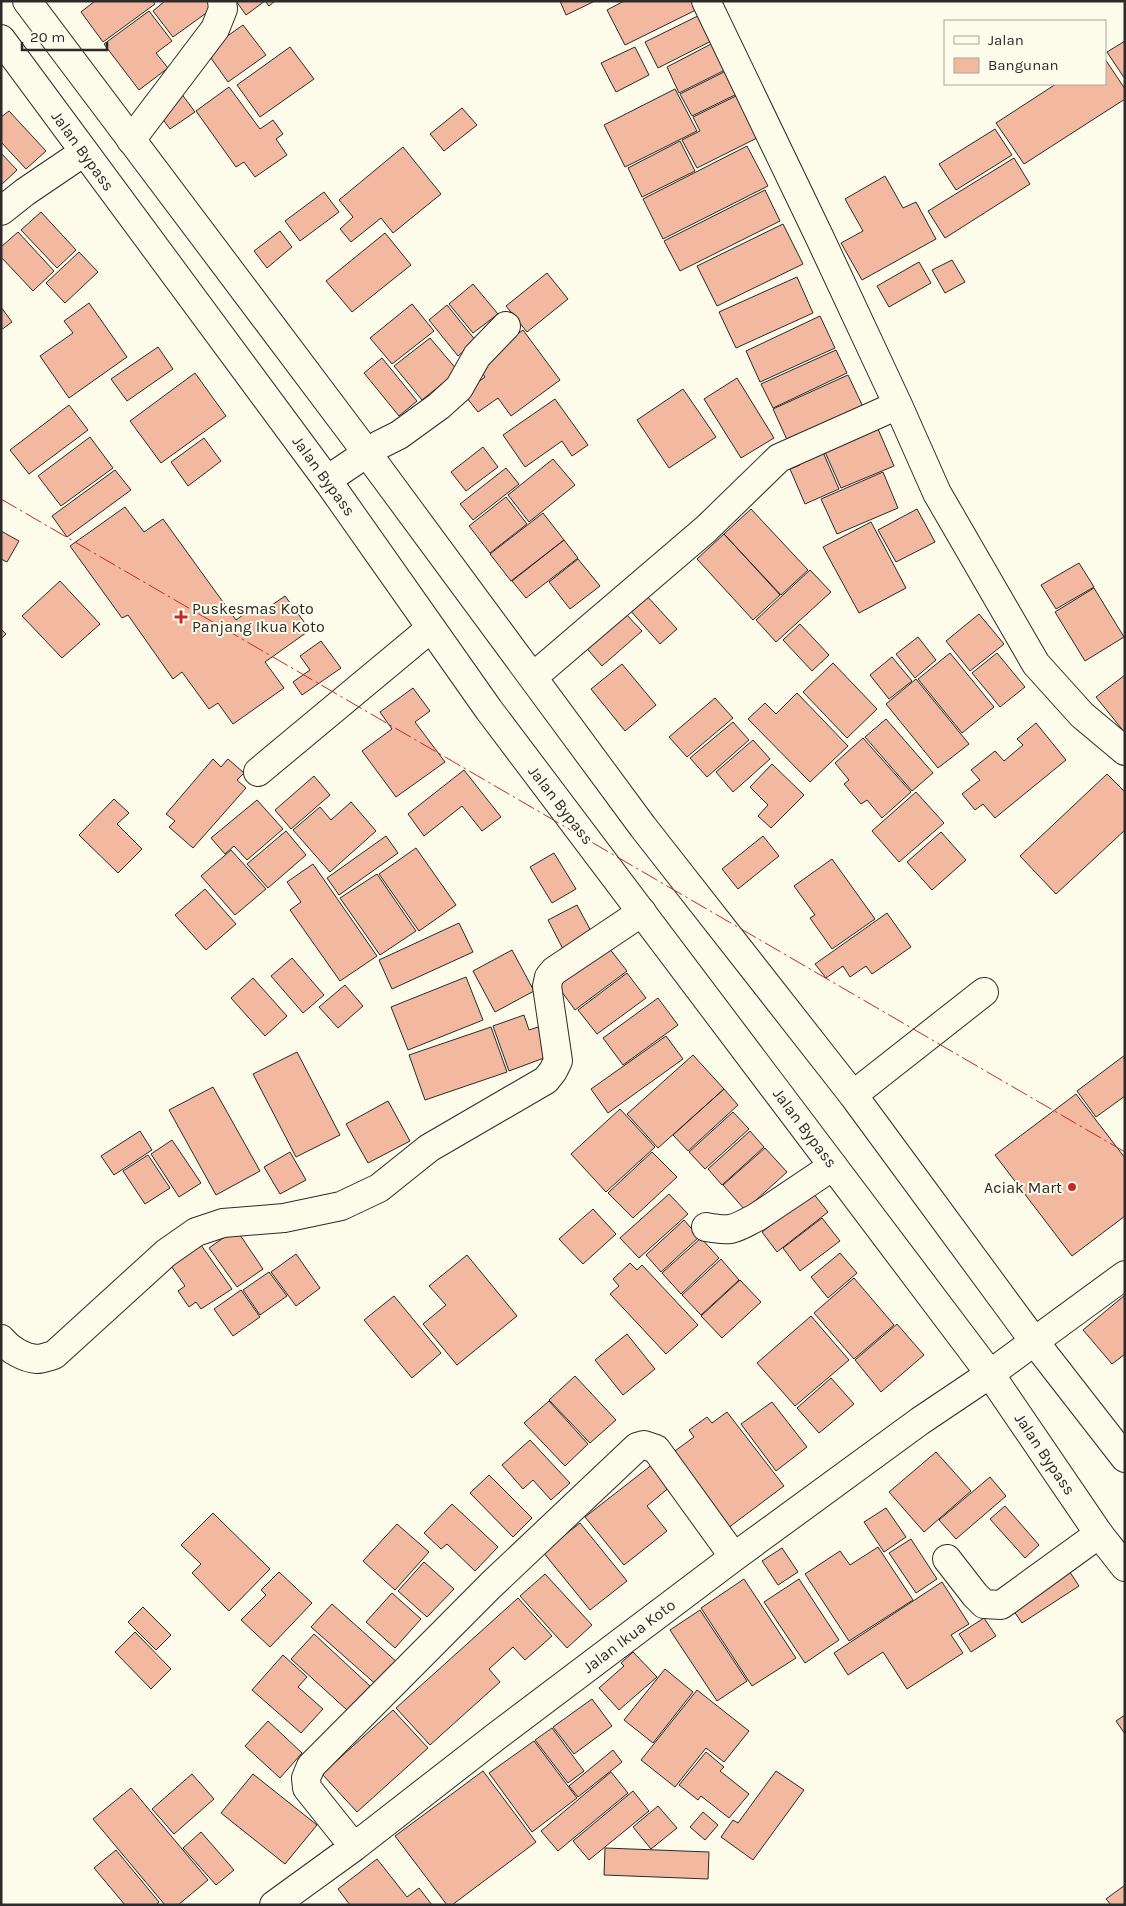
<svg xmlns="http://www.w3.org/2000/svg" width="1126" height="1906" font-family="Karla,sans-serif">
<style>
.building{fill:#f2b8a0;stroke:#2b2b2b}
.lines{fill:none;stroke-linecap:round;stroke-linejoin:round}
.minor-casing{stroke:#2b2b2b;stroke-width:30}
.highway-casing{stroke:#2b2b2b;stroke-width:30}
.minor{stroke:#fdfbea;stroke-width:28}
.highway{stroke:#fdfbea;stroke-width:28}
.power{stroke:#c62828;stroke-width:1;stroke-dasharray:18 4 2.5 4;stroke-linecap:butt}
.poi-dot{fill:#c62828;stroke:#fdfbea;stroke-width:2}
.labels{text-anchor:middle;dominant-baseline:central;stroke-width:4;stroke-linejoin:round;paint-order:stroke}
.street-label{font-size:16px;fill:#2b2b2b;stroke:#fdfbea}
.poi-label{font-size:16px;fill:#2b2b2b;stroke:#fdfbea;text-anchor:start}
</style>
<rect width="100%" height="100%" fill="#fdfbea"/>
<!-- building -->
<path class="building" d="M95,1H153L155,4L103,42L81,12Z
M165,1H212L216,6L173,37L153,11Z
M236,1H275L269,6L265,1L246,15Z
M560,1H595L566,15Z
M624,1H701L704,6L625,45L607,10Z
M710,10L723,35L658,68L645,42Z
M149,11L172,41L156,53L168,68L139,90L104,44Z
M243,25L266,55L228,82L206,51Z
M1125,41V79L1107,52Z
M713,43L727,69L679,93L667,67Z
M290,47L314,79L260,117L237,85Z
M635,47L649,75L616,92L601,63Z
M1105,59L1125,89V99L1024,164L996,123L1056,84H1105Z
M728,70L739,93L692,116L680,94Z
M229,87L260,129L273,120L283,134L276,139L287,155L255,177L244,162L236,167L196,111Z
M675,89L697,131L625,167L604,125Z
M181,93L195,112L170,129L156,110Z
M740,94L761,136L697,168L682,140L700,131L693,117Z
M462,108L477,125L444,151L430,134Z
M9,111L46,151L26,169L1,142V117Z
M995,129L1012,155L956,190L939,164Z
M680,141L695,171L642,197L628,168Z
M747,146L768,186L663,239L643,199Z
M403,147L441,194L393,233L381,218L351,242L340,229L353,217L339,200Z
M1,153L17,170L1,185Z
M1014,158L1030,184L945,238L928,211Z
M885,176L903,208L916,202L936,239L862,280L841,243L863,231L845,199Z
M765,190L780,221L680,271L664,241Z
M324,192L339,212L300,241L285,221Z
M41,212L76,250L57,268L21,230Z
M783,224L803,264L717,306L697,266Z
M280,231L292,247L267,268L254,251Z
M18,232L54,271L33,291L1,257V247Z
M385,233L411,265L352,312L326,281Z
M79,252L98,272L65,303L46,283Z
M952,260L965,282L945,293L932,270Z
M919,262L931,283L889,307L877,286Z
M547,273L568,299L527,332L506,306Z
M797,277L813,313L736,348L719,312Z
M473,284L498,314L473,333L449,304Z
M89,303L127,357L69,398L40,356L73,333L64,321Z
M412,304L434,331L392,364L370,338Z
M447,305L476,341L458,356L429,320Z
M1,307L12,322L1,330Z
M820,316L835,348L760,382L746,351Z
M523,330L560,380L511,416L498,398L478,412L463,393L485,377L476,364Z
M430,338L458,371L422,400L394,366Z
M158,347L173,369L127,401L111,379Z
M836,350L847,373L773,408L761,384Z
M382,358L417,401L399,416L364,373Z
M195,373L226,416L161,463L130,421Z
M848,375L864,409L789,444L773,409Z
M737,378L774,438L741,458L704,399Z
M683,389L716,437L669,468L637,420Z
M555,399L588,445L572,456L562,441L525,467L503,435Z
M69,405L88,430L29,474L10,450Z
M878,429L894,466L841,488L825,452Z
M90,437L113,468L61,506L38,476Z
M204,438L221,461L188,486L171,462Z
M819,443L839,489L805,504L790,469L800,465L795,453Z
M483,447L498,467L466,491L451,472Z
M553,459L575,485L529,522L508,495Z
M506,468L519,484L473,520L460,504Z
M115,470L131,490L67,537L52,516Z
M883,472L898,508L837,534L821,499Z
M506,497L527,524L490,553L469,526Z
M125,507L144,532L163,519L236,620L254,607L259,614L285,596L310,630L265,662L284,688L233,724L218,703L209,709L182,672L173,679L128,615L122,618L70,546Z
M751,509L808,570L781,595L724,534Z
M917,509L935,542L896,562L878,530Z
M543,513L564,540L511,581L490,554Z
M871,522L906,588L859,613L823,547Z
M1,531L19,541L7,562L1,559Z
M724,534L780,595L753,620L697,559Z
M564,540L578,558L526,598L512,581Z
M578,559L600,586L570,609L549,582Z
M1079,563L1094,587L1056,609L1041,585Z
M810,570L831,592L776,642L756,620Z
M60,581L100,624L62,658L22,616Z
M1094,588L1124,637L1085,661L1055,612Z
M646,595L677,629L660,644L629,609Z
M622,610L642,631L602,666L583,644Z
M979,614L1004,644L970,671L946,641Z
M800,624L829,655L812,671L783,640Z
M1,629L6,634L1,639Z
M918,637L936,660L915,678L896,654Z
M321,641L341,668L302,695L293,682L310,670L300,656Z
M950,653L994,707L962,733L918,679Z
M997,653L1025,687L1000,707L972,673Z
M892,657L912,681L889,699L870,675Z
M833,663L877,709L847,738L803,692Z
M622,664L656,705L625,731L591,689Z
M1125,675V733L1096,697Z
M916,679L969,744L938,768L886,704Z
M413,688L430,711L415,722L445,762L396,797L362,751L392,729L380,712Z
M797,693L848,746L810,782L748,719L765,703L776,714Z
M715,698L733,718L687,757L669,737Z
M886,719L933,773L912,791L865,737Z
M733,722L749,740L707,777L690,758Z
M1036,723L1066,760L995,818L983,804L975,810L962,794L980,780L971,770L995,751L1004,761L1023,745L1017,739Z
M863,738L911,792L882,818L867,800L861,804L844,784L849,780L835,763Z
M753,740L770,759L733,792L716,772Z
M213,759L221,767L228,759L244,773L237,780L246,788L193,848L169,827L175,821L166,814Z
M772,764L804,795L771,828L758,816L768,805L750,787Z
M464,770L501,817L482,831L462,806L424,836L408,814Z
M1107,774L1125,792V830L1056,894L1020,856Z
M314,776L330,795L291,829L275,810Z
M916,792L944,823L899,862L872,831Z
M114,799L129,813L117,824L142,849L118,873L79,835Z
M257,800L283,829L247,860L234,846L225,854L211,838Z
M351,802L376,831L330,872L293,830L320,807L331,820Z
M286,831L306,855L268,888L247,864Z
M941,832L966,860L932,890L907,862Z
M386,836L398,853L339,895L327,878Z
M763,836L779,856L738,889L722,869Z
M416,848L456,905L419,931L379,874Z
M231,850L266,889L235,915L201,876Z
M554,853L576,889L552,903L530,867Z
M832,859L875,919L832,949L810,918L815,915L794,886Z
M313,864L377,956L340,981L290,910L301,902L287,882Z
M377,874L416,931L380,955L340,898Z
M205,889L236,924L206,950L175,915Z
M577,905L592,933L563,949L548,920Z
M887,913L911,947L872,974L866,966L850,977L843,966L826,978L815,964Z
M459,923L473,952L392,989L379,960Z
M605,943L627,971L575,1010L554,981Z
M512,950L534,991L495,1012L473,971Z
M292,958L324,995L303,1013L271,976Z
M627,973L646,998L597,1034L578,1010Z
M466,977L483,1020L408,1050L391,1007Z
M253,978L287,1016L265,1036L231,998Z
M345,985L363,1006L338,1028L319,1007Z
M658,998L678,1025L623,1065L603,1038Z
M524,1015L529,1030L541,1026L552,1055L509,1071L493,1026Z
M491,1027L507,1072L425,1100L409,1055Z
M666,1036L683,1059L608,1113L591,1089Z
M297,1052L340,1135L296,1157L253,1074Z
M693,1055L724,1089L658,1148L627,1114Z
M1125,1055V1096L1096,1117L1077,1091Z
M213,1087L260,1171L216,1195L169,1110Z
M724,1089L738,1105L688,1151L673,1135Z
M1076,1094L1125,1158V1216L1072,1256L995,1155Z
M388,1101L410,1141L368,1163L346,1124Z
M620,1109L655,1147L606,1192L571,1154Z
M733,1112L749,1129L705,1169L689,1152Z
M140,1131L152,1150L114,1175L101,1156Z
M750,1131L764,1147L722,1185L708,1169Z
M172,1140L201,1183L179,1197L151,1154Z
M765,1148L787,1172L745,1210L723,1185Z
M290,1152L306,1180L280,1194L264,1167Z
M652,1152L677,1177L633,1218L608,1193Z
M148,1155L170,1188L145,1204L123,1171Z
M813,1193L828,1212L777,1252L762,1232Z
M669,1194L688,1214L639,1258L620,1238Z
M593,1209L616,1234L583,1264L559,1239Z
M822,1218L840,1241L800,1271L783,1248Z
M684,1220L699,1237L661,1272L646,1255Z
M236,1229L263,1269L237,1287L209,1248Z
M701,1238L719,1258L681,1294L662,1273Z
M201,1245L232,1289L201,1309L196,1302L189,1307L178,1291L185,1286L171,1266Z
M840,1253L857,1273L828,1298L811,1277Z
M296,1254L320,1288L296,1306L271,1272Z
M467,1255L517,1316L457,1365L423,1324L446,1305L429,1286Z
M721,1259L739,1280L701,1315L682,1295Z
M630,1263L637,1270L642,1265L698,1325L666,1354L610,1294L619,1286L613,1279Z
M269,1272L287,1296L260,1315L243,1290Z
M854,1278L894,1325L854,1359L814,1313Z
M740,1280L761,1302L722,1338L701,1316Z
M241,1290L260,1317L233,1336L214,1309Z
M1125,1295V1354L1112,1364L1083,1330Z
M394,1296L441,1353L412,1378L364,1320Z
M811,1316L849,1360L795,1406L757,1363Z
M897,1324L924,1355L881,1392L855,1360Z
M627,1334L655,1369L623,1395L595,1360Z
M575,1376L616,1420L590,1443L549,1400Z
M831,1378L854,1404L819,1433L797,1408Z
M549,1401L588,1444L565,1466L524,1423Z
M772,1402L807,1447L776,1471L741,1424Z
M727,1412L784,1486L724,1531L668,1456L694,1437L689,1430L707,1417L712,1423Z
M530,1440L570,1483L551,1500L533,1480L523,1489L502,1465Z
M936,1452L971,1491L924,1532L889,1492Z
M653,1464L671,1486L647,1506L667,1531L624,1565L585,1517Z
M489,1475L532,1518L513,1537L470,1493Z
M990,1477L1006,1496L956,1539L939,1520Z
M452,1504L498,1547L475,1571L447,1544L441,1549L424,1533Z
M1005,1506L1039,1545L1025,1558L990,1519Z
M886,1508L906,1537L884,1552L864,1522Z
M213,1513L270,1569L229,1611L192,1573L201,1564L181,1545Z
M580,1523L627,1581L590,1610L543,1552Z
M397,1524L429,1552L395,1590L363,1561Z
M911,1539L937,1579L916,1593L889,1553Z
M878,1547L913,1600L849,1641L805,1574L840,1551L850,1565Z
M782,1548L798,1572L778,1585L762,1561Z
M424,1562L454,1589L427,1617L398,1591Z
M1066,1566L1079,1586L1022,1623L1009,1604Z
M279,1572L312,1603L270,1647L241,1620L266,1595L261,1590Z
M545,1574L592,1625L567,1648L520,1596Z
M744,1579L796,1658L752,1686L701,1608Z
M799,1579L839,1640L805,1663L764,1602Z
M942,1582L969,1624L951,1635L963,1653L907,1689L883,1652L848,1675L834,1653Z
M392,1593L421,1619L395,1648L366,1622Z
M518,1598L552,1636L525,1660L513,1647L489,1669L500,1682L430,1745L396,1708Z
M332,1604L399,1664L379,1687L311,1627Z
M143,1607L171,1635L156,1650L128,1622Z
M700,1610L747,1681L717,1701L670,1630Z
M984,1618L996,1636L971,1652L959,1634Z
M135,1632L171,1669L151,1689L115,1652Z
M314,1634L370,1686L347,1710L291,1659Z
M633,1652L657,1677L619,1710L599,1688L624,1666L621,1663Z
M283,1655L307,1677L298,1687L323,1709L301,1733L252,1690Z
M665,1669L693,1692L653,1743L624,1720Z
M697,1690L749,1731L724,1762L706,1748L675,1787L641,1760Z
M592,1699L612,1726L574,1754L553,1727Z
M393,1710L428,1748L357,1812L322,1774Z
M1125,1715V1734L1116,1721Z
M268,1721L302,1753L280,1778L245,1746Z
M552,1728L584,1771L568,1783L535,1740Z
M534,1741L577,1798L532,1832L489,1773Z
M613,1750L622,1762L578,1797L569,1786Z
M706,1752L724,1767L720,1771L749,1794L729,1818L701,1796L698,1800L679,1785Z
M483,1771L536,1842L452,1905H447L395,1836Z
M776,1771L804,1790L753,1860L721,1837L733,1820L738,1823Z
M611,1772L628,1793L558,1851L541,1831Z
M192,1774L214,1799L174,1834L152,1809Z
M253,1774L317,1825L285,1864L221,1813Z
M131,1788L208,1880L178,1905H165L93,1819Z
M633,1791L649,1811L589,1860L573,1841Z
M658,1806L677,1828L651,1849L633,1827Z
M703,1812L718,1825L705,1840L690,1827Z
M201,1832L234,1870L216,1885L183,1848Z
M605,1848L709,1852L708,1879L604,1875Z
M116,1850L159,1902L156,1905H125L94,1868Z
M377,1859L407,1897L419,1888L432,1905H350L338,1889Z
M1125,1885V1905H1111L1106,1899Z"/>
<g class="lines">
<defs>
<path id="minor" d="M706,1L819,236L898,405L937,493L1036,664L1082,715L1125,751
M131,140L215,29L223,9L222,1
M1,211L25,192L84,152
M327,480L379,445L399,435L439,406L459,388L477,356L506,326
M533,677L706,529L779,458L898,405
M258,772L431,628
M853,1095L984,992
M706,1227C733,1232 734,1229 757,1217L833,1166
M1,1339C10,1350 24,1358 37,1359C43,1359 49,1356 54,1355L166,1253L196,1232L223,1223L284,1218L341,1206L379,1188L429,1148L546,1080L553,1071L558,1061L547,986L549,977L554,971L642,912
M947,1559L975,1595L984,1604L1001,1605L1099,1534
M354,1847L307,1788L306,1778L311,1766L491,1585L637,1447L644,1445L656,1449L734,1557
M274,1905L354,1847L498,1735L734,1557L920,1421L990,1374L1125,1275"/>
<path id="highway" d="M27,1L367,453L643,827L853,1095L1034,1341L1125,1458
M1,39L327,480L489,710L990,1374L1099,1534L1125,1567"/>
</defs>
<!-- minor casing -->
<use href="#minor" class="minor-casing"/>
<!-- highway casing -->
<use href="#highway" class="highway-casing"/>
<!-- minor -->
<use href="#minor" class="minor"/>
<!-- highway -->
<use href="#highway" class="highway"/>
<!-- power -->
<path class="power" d="M1,499L1125,1152"/>
</g>
<!-- markers -->
<g class="poi-dot">
<path d="M178.5 609.5h5v5h5v5h-5v5h-5v-5h-5v-5h5z"/>
<circle cx="1072" cy="1187" r="5"/>
</g>
<g class="labels">
<!-- street labels -->
<g class="street-label">
<text transform="translate(83 151) rotate(54)">Jalan Bypass</text>
<text transform="translate(324 476) rotate(54)">Jalan Bypass</text>
<text transform="translate(561 805) rotate(52)">Jalan Bypass</text>
<text transform="translate(805 1128) rotate(53)">Jalan Bypass</text>
<text transform="translate(1045 1454) rotate(56)">Jalan Bypass</text>
<text transform="translate(629 1636) rotate(-37)">Jalan Ikua Koto</text>
</g>
<!-- poi labels -->
<g class="poi-label">
<text x="192" y="608">Puskesmas Koto<tspan x="192" dy="18">Panjang Ikua Koto</tspan></text>
<text x="1062" y="1187" text-anchor="end">Aciak Mart</text>
</g>
</g>
<!-- border -->
<rect width="1126" height="1906" fill="none" stroke="#2b2b2b" stroke-width="5"/>
<!-- legend -->
<rect x="944" y="20" width="162" height="65" fill="#fdfbea" stroke="#a9a89e"/>
<rect x="954" y="36" width="25" height="8" fill="#fdfbea" stroke="#a9a89e"/>
<text x="988" y="45" font-size="15" fill="#2b2b2b">Jalan</text>
<rect x="954" y="58" width="25" height="15" fill="#f2b8a0" stroke="#a9a89e"/>
<text x="988" y="70" font-size="15" fill="#2b2b2b">Bangunan</text>
<!-- scale -->
<path d="M22 42v8h85v-8" fill="none" stroke="#2b2b2b" stroke-width="2.5"/>
<text x="30" y="42" font-size="15" fill="#2b2b2b" stroke="#fdfbea" stroke-width="4" paint-order="stroke">20 m</text>
</svg>
